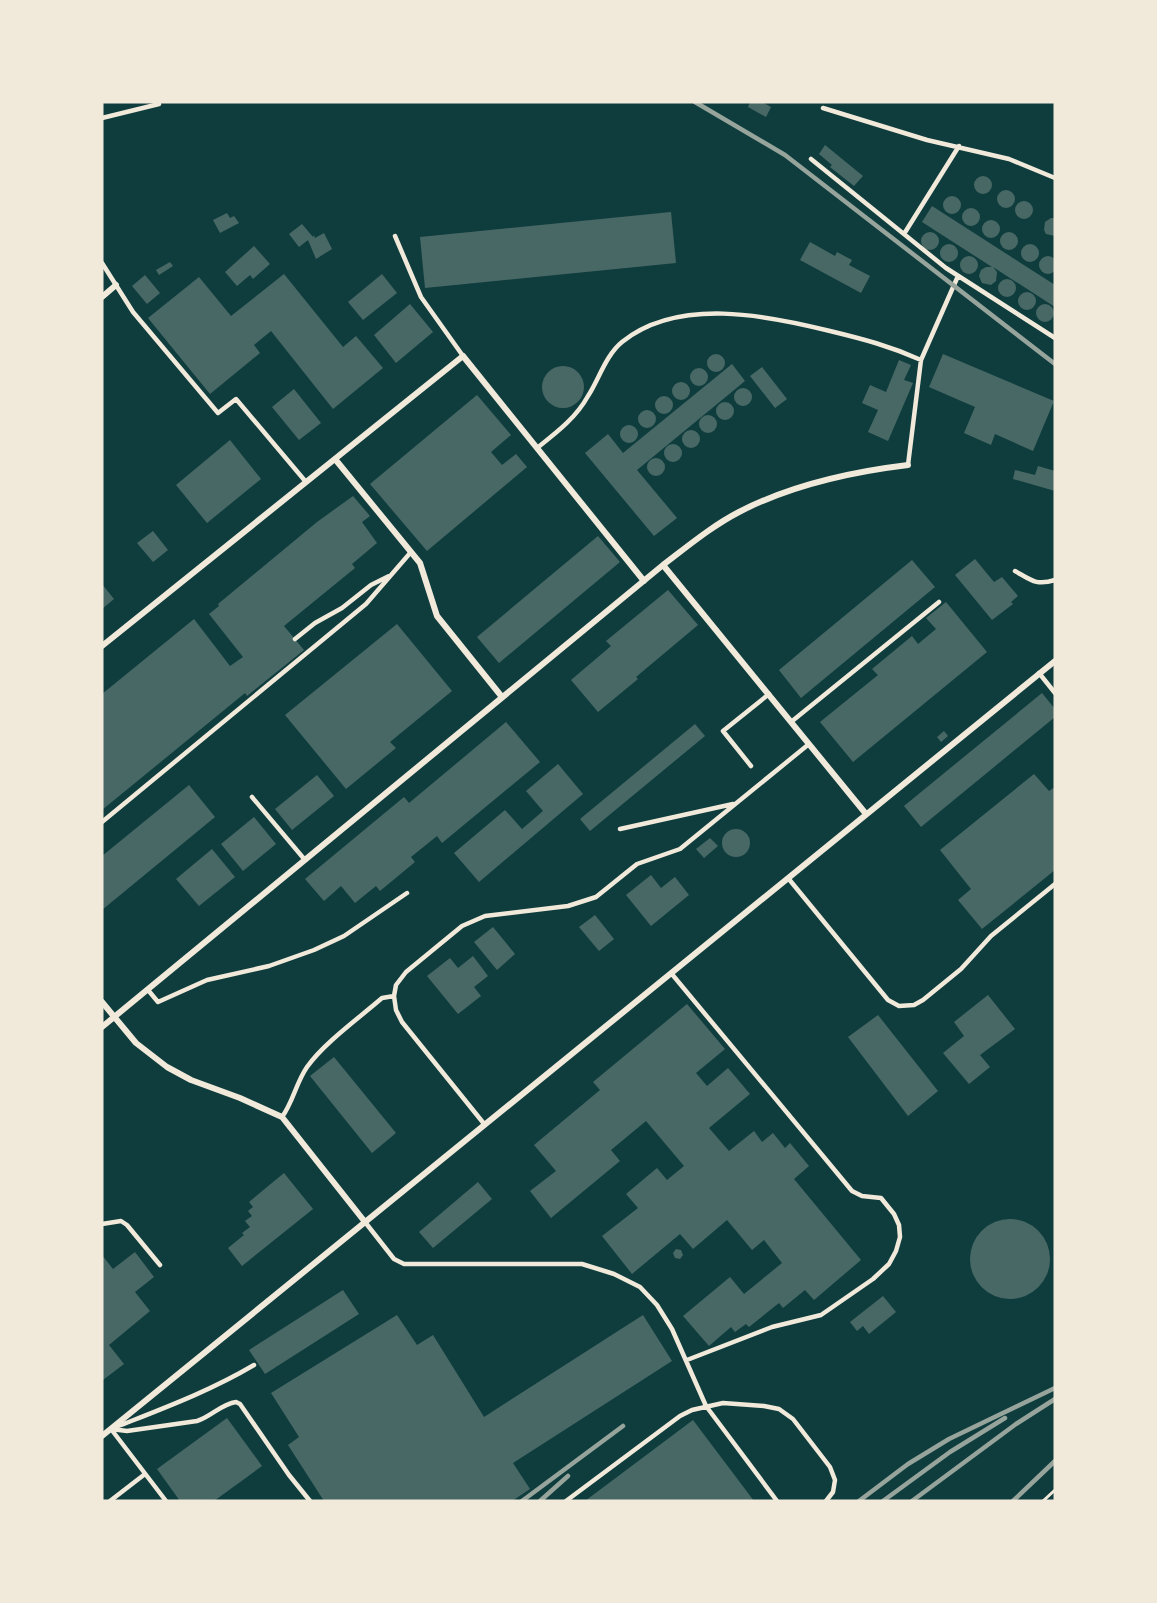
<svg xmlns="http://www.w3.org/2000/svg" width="1157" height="1603" font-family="Cabin,sans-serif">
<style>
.building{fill:#486865}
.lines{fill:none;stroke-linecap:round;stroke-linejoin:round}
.path{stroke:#f1e9da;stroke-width:3}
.service{stroke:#f1e9da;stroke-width:4.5}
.minor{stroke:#f1e9da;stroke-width:6}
.rail{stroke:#97a49c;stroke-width:4.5}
</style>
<rect width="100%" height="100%" fill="#0f3d3e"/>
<!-- building -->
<path class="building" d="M750,102H762L771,107L766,117L748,107Z
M825,145L863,176L854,186L830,167L832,165L819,154Z
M974 185a9 9 0 1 1 18 0a9 9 0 1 1-18 0Z
M997 199a9 9 0 1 1 18 0a9 9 0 1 1-18 0Z
M943 205a9 9 0 1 1 18 0a9 9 0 1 1-18 0Z
M1015 210a9 9 0 1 1 18 0a9 9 0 1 1-18 0Z
M932,206L1055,285V307L993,267L997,272L996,281L991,285L982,283L979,276L981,270L986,267H992L922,222Z
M962 217a9 9 0 1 1 18 0a9 9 0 1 1-18 0Z
M671,212L676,263L425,288L420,237Z
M227,213L230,218L234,216L239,223L220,233L213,220Z
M1051,218H1055V236L1046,234L1044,230L1045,222Z
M982 229a9 9 0 1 1 18 0a9 9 0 1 1-18 0Z
M302,224L313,237L314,235L315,238L324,233L332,249L316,259L308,240L299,247L289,234Z
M1000 241a9 9 0 1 1 18 0a9 9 0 1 1-18 0Z
M921 241a9 9 0 1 1 18 0a9 9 0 1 1-18 0Z
M810,242L835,256L837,252L852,260L849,265L870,276L861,293L800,260Z
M1021 253a9 9 0 1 1 18 0a9 9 0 1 1-18 0Z
M940 253a9 9 0 1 1 18 0a9 9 0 1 1-18 0Z
M254,246L270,264L253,279L250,275L237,286L225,272Z
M960 265a9 9 0 1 1 18 0a9 9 0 1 1-18 0Z
M1039 265a9 9 0 1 1 18 0a9 9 0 1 1-18 0Z
M170,262L173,266L159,275L156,270Z
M284,274L343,347L356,336L383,368L333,409L271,331L254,345L260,353L210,394L148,318L199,277L231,316Z
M382,274L397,293L363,320L348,302Z
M145,275L160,293L147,304L132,286Z
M998 288a9 9 0 1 1 18 0a9 9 0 1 1-18 0Z
M1018 301a9 9 0 1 1 18 0a9 9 0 1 1-18 0Z
M1036 313a9 9 0 1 1 18 0a9 9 0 1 1-18 0Z
M410,304L433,332L396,363L374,335Z
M707 363a9 9 0 1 1 18 0a9 9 0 1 1-18 0Z
M943,354L1054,401L1033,451L995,434L991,445L964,433L975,407L929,387Z
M899,360L911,365L904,380L913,383L888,441L868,432L878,410L862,403L870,385L886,392Z
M732,364L745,381L637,470L677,518L654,536L585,453L608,434L623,453Z
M542 387a21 21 0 1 1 42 0a21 21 0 1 1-42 0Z
M762,367L787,399L775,408L750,376Z
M690 377a9 9 0 1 1 18 0a9 9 0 1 1-18 0Z
M672 391a9 9 0 1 1 18 0a9 9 0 1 1-18 0Z
M734 397a9 9 0 1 1 18 0a9 9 0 1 1-18 0Z
M294,389L321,423L299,440L272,407Z
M477,395L511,435L491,452L502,465L516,454L527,467L427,551L370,484Z
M655 405a9 9 0 1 1 18 0a9 9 0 1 1-18 0Z
M716 411a9 9 0 1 1 18 0a9 9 0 1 1-18 0Z
M638 419a9 9 0 1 1 18 0a9 9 0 1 1-18 0Z
M699 424a9 9 0 1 1 18 0a9 9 0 1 1-18 0Z
M620 434a9 9 0 1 1 18 0a9 9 0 1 1-18 0Z
M682 439a9 9 0 1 1 18 0a9 9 0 1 1-18 0Z
M230,440L261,479L207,523L176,485Z
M664 453a9 9 0 1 1 18 0a9 9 0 1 1-18 0Z
M647 467a9 9 0 1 1 18 0a9 9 0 1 1-18 0Z
M1038,466L1055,471V491L1013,479L1015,470L1035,475Z
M353,496L370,516L362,522L377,543L352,564L355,568L284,626L304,650L247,696L245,693L102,810V694L194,619L230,666L243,657L209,614L219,606L218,604L317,522Z
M153,531L168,550L153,562L137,543Z
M598,536L620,562L499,663L477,637Z
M975,559L994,582L1002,577L1018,596L1011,602L1013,604L992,620L955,575Z
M912,560L935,587L801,698L779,670Z
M102,584L114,599L102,609Z
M668,590L698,625L636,677L638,679L598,712L571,680L611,646L606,641Z
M946,602L987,652L853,762L820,722L878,675L872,669L912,636L918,644L936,629L926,618Z
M397,624L452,691L390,742L396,748L346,789L285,715Z
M1042,693L1055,709V717L921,827L904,806Z
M506,722L540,762L442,843L437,836L411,857L415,862L380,891L376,886L355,903L341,886L324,901L305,879L404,797L409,803Z
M695,724L705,736L590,831L580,819Z
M944,731L948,736L941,742L937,737Z
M558,764L583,794L479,882L454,853L505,810L522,829L543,811L526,791Z
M1034,774L1049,791L1055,787V870L982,929L958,900L971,889L940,850Z
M317,775L334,796L292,830L275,809Z
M189,785L215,817L102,910V856Z
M254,817L276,844L243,871L221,844Z
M722 843a14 14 0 1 1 28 0a14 14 0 1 1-28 0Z
M710,838L718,846L704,858L696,849Z
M212,849L235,877L199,906L176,879Z
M651,875L661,888L675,877L689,895L651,926L626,895Z
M595,915L614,939L599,951L579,927Z
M493,927L515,954L497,970L474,942Z
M473,956L488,976L474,987L481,996L458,1014L427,976L450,958L458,968Z
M988,995L1015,1029L980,1055L990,1067L969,1084L943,1053L964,1036L954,1022Z
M687,1004L725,1049L696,1073L707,1086L728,1068L750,1094L709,1128L729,1151L754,1131L762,1142L773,1133L785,1148L790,1143L809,1166L794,1179L861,1260L814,1300L805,1290L783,1308L779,1303L749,1327L746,1324L735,1332L731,1327L709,1346L683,1316L730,1277L744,1294L782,1263L764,1240L752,1250L727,1220L693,1249L680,1234L632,1274L602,1236L638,1208L626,1194L657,1168L667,1180L684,1166L646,1121L611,1150L620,1161L551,1218L530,1191L556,1171L534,1145L600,1090L593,1082Z
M878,1015L938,1091L908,1116L848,1037Z
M334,1057L396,1133L372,1153L310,1076Z
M284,1173L313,1209L242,1266L228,1248L244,1235L242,1233L250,1227L245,1221L252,1216L248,1211L253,1207L249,1202Z
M478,1182L492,1199L433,1248L419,1232Z
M970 1259a40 40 0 1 1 80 0a40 40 0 1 1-80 0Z
M676,1249L681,1250L683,1255L680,1259L675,1258L673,1253Z
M135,1252L154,1277L135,1292L150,1311L109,1345L124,1364L103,1380L102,1255L113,1269Z
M343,1290L359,1314L265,1374L249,1350Z
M883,1296L896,1312L869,1334L863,1326L857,1331L850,1322Z
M397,1315L417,1345L433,1335L484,1417L643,1315L672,1361L513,1463L530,1489L512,1501H324L288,1445L299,1437L271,1393Z
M227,1418L262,1466L214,1501H180L157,1469Z
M693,1420L754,1501H585Z"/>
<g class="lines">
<!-- path -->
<path class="path" d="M1043,1501L1055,1490"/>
<!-- service -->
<path class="service" d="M823,108L927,140L1009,159L1055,178
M102,118L159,104
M811,159L946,268L1055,338
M904,234L959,146
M395,236L421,297L463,356
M102,263L133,312L218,413L236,399L306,482
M537,448C556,433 576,418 588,396C599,379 606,355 622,342C678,297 766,315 830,331C863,339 890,346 921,360
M908,465L921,360L958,276
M1015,571C1031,580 1036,586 1055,580
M295,639L315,623L342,608L371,585L389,576
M1039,673L1055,693
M791,722L939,602
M751,766L723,731L769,694
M252,797L305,860
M102,822L366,604L411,552
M620,829L733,804
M788,878L888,1000L899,1006L914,1005L923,1000L961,969L991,936L1055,884
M671,973L852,1191L862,1196L881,1198L894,1214L899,1225L900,1237L896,1251L889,1264L873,1279L821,1315L772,1327L687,1360
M148,990L158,1002L207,980L269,966L314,950L344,936L407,893
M282,1117C293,1102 296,1083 307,1067C324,1043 359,1018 382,998L394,996
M485,1125L402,1022L396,1010L394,996L396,985L406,972L462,926L485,916L568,906L596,897L637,864L680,849L809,744
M365,1222L394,1259L404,1264H582L614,1274L640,1287L657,1305L672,1329L706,1406L777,1501
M102,1224L121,1221L127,1225L160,1265
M116,1427C164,1408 210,1391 254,1365
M111,1429L127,1431L197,1421C211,1417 221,1404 236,1402L240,1404L289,1475L310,1501
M111,1429L166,1501
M110,1501L145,1474
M566,1501L680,1416L692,1410L723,1403L764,1406L779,1409L793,1419L830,1467L835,1480L833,1492L826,1501"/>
<!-- minor -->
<path class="minor" d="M102,297L116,285
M335,459L420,563L437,616L502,697
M663,565L866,814
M102,646L463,356L644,581
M102,1002L136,1043L167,1067L191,1080L240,1098L282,1117L365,1222
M102,1027L663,565C688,546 712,526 739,512C791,485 850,472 908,465
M102,1436L1055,661"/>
<!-- rail -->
<path class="rail" d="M695,102L785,155L1055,364
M522,1501L623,1426
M540,1501L568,1476
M859,1501L908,1464L949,1439L1055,1388
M883,1501L950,1452L1005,1418
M912,1501L1016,1424L1055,1399
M1013,1501L1055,1461"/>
</g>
<!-- border -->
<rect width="1157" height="1603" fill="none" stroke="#f1e9da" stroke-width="207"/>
</svg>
